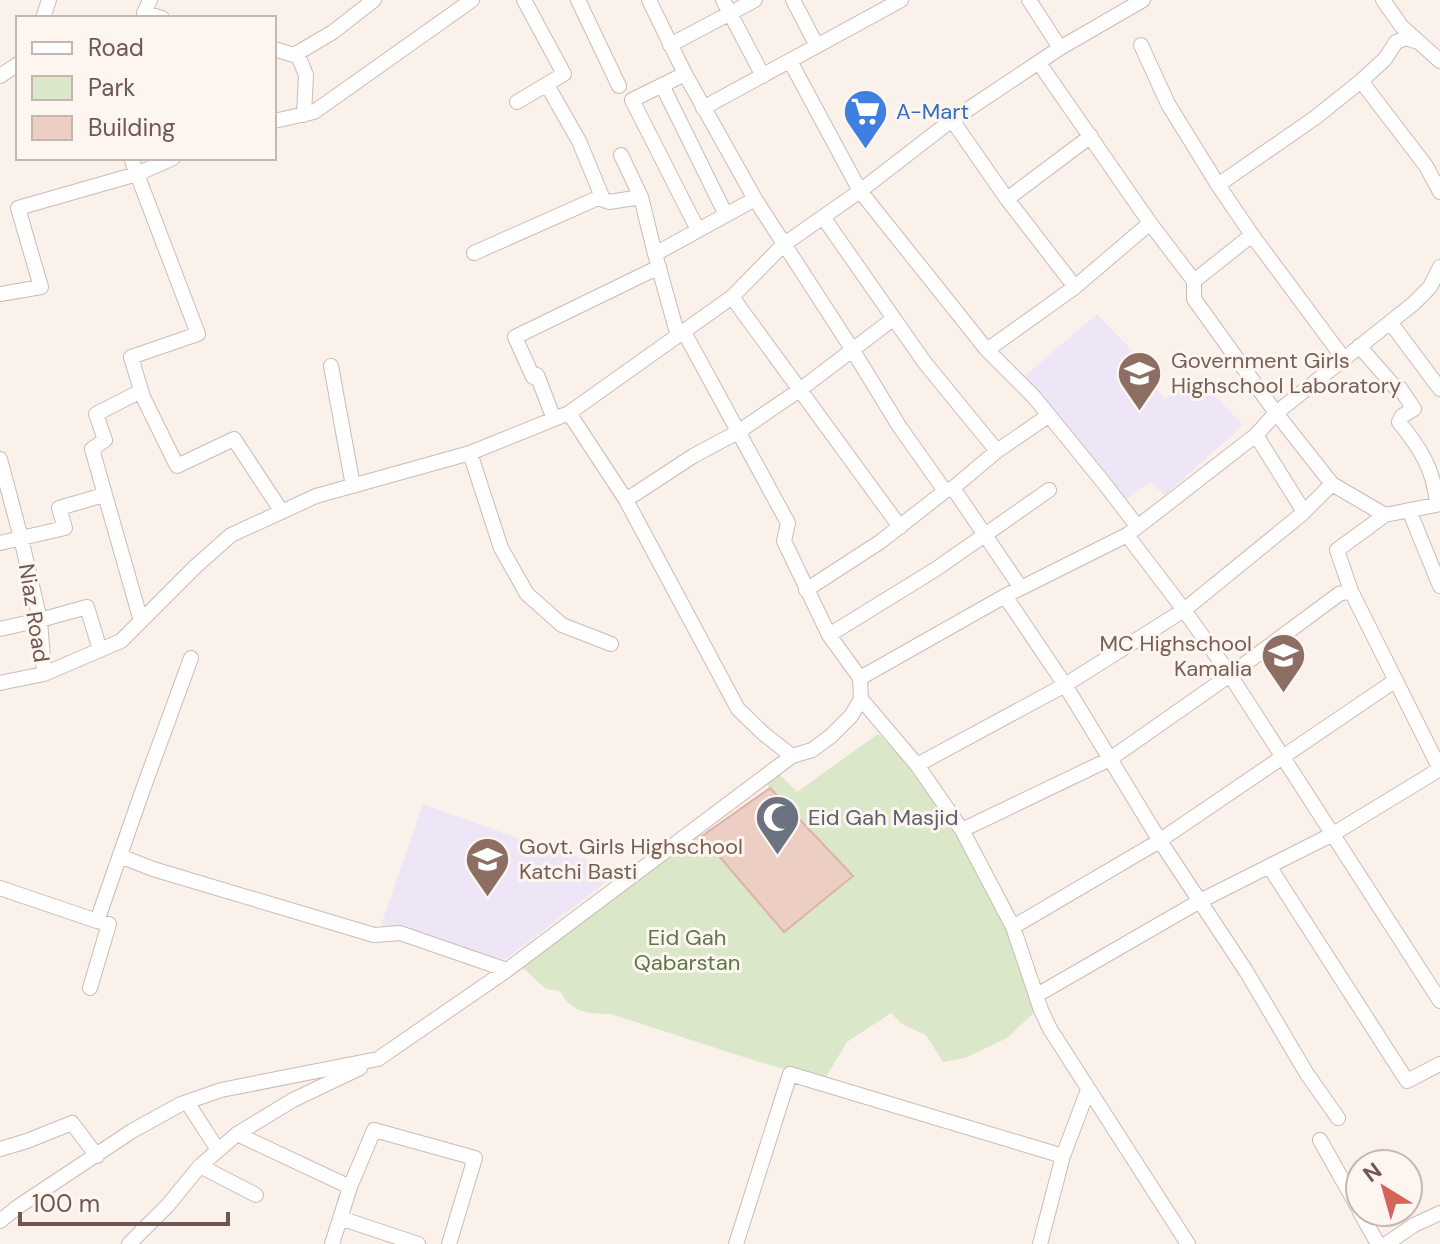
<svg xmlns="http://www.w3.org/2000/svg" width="1440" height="1244" font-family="'DM Sans',sans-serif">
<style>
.education{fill:#eee6f7}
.green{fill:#dae7c9}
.building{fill:#edcec4;stroke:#ddb2a7;stroke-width:2}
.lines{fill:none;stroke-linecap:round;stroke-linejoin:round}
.minor-casing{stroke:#cdbab4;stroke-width:16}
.minor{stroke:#fff;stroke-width:14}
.labels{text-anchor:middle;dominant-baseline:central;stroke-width:6;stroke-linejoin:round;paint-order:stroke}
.shop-label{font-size:22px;fill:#366cbe;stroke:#fdf6f0;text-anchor:start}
.education-label{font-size:22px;fill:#785e54;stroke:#fdf6f0;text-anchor:start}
.street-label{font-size:22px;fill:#725650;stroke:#fdf6f0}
.worship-label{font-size:22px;fill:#5b616d;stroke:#fdf6f0;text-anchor:start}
.park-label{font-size:22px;fill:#5e7749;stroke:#fdf6f0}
</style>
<rect width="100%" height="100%" fill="#faf1ea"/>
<!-- education -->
<path class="education" d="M1097,314L1136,355L1131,360L1165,399L1197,377L1243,425L1165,495L1150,482L1125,500L1021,379Z
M423,804L518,838L621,871L504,960L381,925Z"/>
<!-- green -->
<path class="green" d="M878,734L914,766L963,840L1008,928L1038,1009L1007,1038L965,1058L943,1062L926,1035L902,1024L891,1013L847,1042L824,1080L756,1061L611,1014C589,1014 570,1012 560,991L546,989L523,968L699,832L785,932L852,876L764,781L777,772L797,792Z"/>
<!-- building -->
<path class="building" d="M770,788L853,876L784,932L702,836Z"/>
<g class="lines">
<defs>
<path id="minor" d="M150,0L144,13L162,18
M578,0L619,86
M649,0L685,74L755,199L852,349L899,426L945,491
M723,0L763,76
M793,0L817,46
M1029,0L1060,48
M1383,0L1402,27L1440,61
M43,18L49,0
M670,45L755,0
M1141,45L1168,104L1218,185
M274,49L294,55L333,32L374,0
M297,53L306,75L304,115
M790,61L860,191L987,350L1034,397L1104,483L1137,526
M1039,63L1150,223L1194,281V299L1276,413L1332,484L1385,515
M685,74L632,100L698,230
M0,76L18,64
M1361,81L1426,166L1440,192
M547,85L579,141L603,199
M662,85L726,215
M517,102L564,74L524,0
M703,108L901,0
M952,120L1007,199L1075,287
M274,121L314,112L472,0
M621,155L641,197
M173,158L137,174L198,334L131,357L143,397L177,466L234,439L282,512
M1007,199L1091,136
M823,217L925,363L997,451
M1252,235L1218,185L1316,117L1361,81L1385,59L1396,42L1406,38L1415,41
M474,253L598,198L609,202L641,197L655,254
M1194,281L1252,235L1344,359
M0,294L41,287L18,208L137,174L131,158
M732,297L900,527
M1390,322L1440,389
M678,336L655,254L755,199
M1359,346L1395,387L1400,388L1414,409L1402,416L1399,422C1421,449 1434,470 1437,504
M987,350L1075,287L1150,223
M331,366L353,486
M569,413L732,297L783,245L860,191L952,120L1060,48L1143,0
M554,419L537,375L533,377L515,337L659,267
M1256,435L1304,512
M470,453L501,548L527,594L562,625L611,644
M0,459L21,538L40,620L44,674
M953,488L1021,588
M626,500L693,456L738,432L801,389L893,319
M1409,510L1440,586
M1127,535L1184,610L1230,675L1440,1001
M0,543L65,528L59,508L104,495
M806,590L880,542L945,491L953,488L997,451L1048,416
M1351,591L1337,550L1385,515L1440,504
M1005,596L1065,685L1160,841L1246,971L1307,1074L1338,1118
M141,621L92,449L105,440L96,414L141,391
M0,629L40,620L87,607L100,650
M829,635L936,569L1049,490
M860,678L1005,596L1127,535L1256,435L1276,413L1413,304L1430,287L1440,267
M0,683L44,674L121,641L196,566L231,535L316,496L470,453L569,413L626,500L738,709L764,734L792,756L812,750L831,736L851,716L861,699L860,678L829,635L784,541L788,523L684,332
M861,699L917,765L962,830L1013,927L1041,1010L1050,1029L1188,1244
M917,765L1065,685L1184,610L1302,514L1332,484
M962,830L1110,759L1230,675L1339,594L1351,591L1440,769
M120,856L153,869L374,935L400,933L507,970
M1269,866L1407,1081L1440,1064
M0,888L97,921
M1013,927L1156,843L1396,680
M90,988L109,924L97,921L142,792L191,658
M1037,995L1200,901L1333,834L1440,769
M187,1102L218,1150
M237,1134L350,1187
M1320,1140L1360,1211
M0,1149L27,1141L72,1123L97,1156
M200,1166L256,1195
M1360,1212L1378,1244
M340,1218L418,1244
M0,1221L19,1206L132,1131L181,1104L221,1090L378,1059L507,970L792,756
M129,1244L168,1205L200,1166L237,1134L293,1100L360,1068
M332,1244L350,1187L374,1130L475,1158L449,1244
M736,1244L790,1074L1063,1156
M1040,1244L1063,1156L1088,1090
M1386,1244L1414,1225L1440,1213"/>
</defs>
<!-- minor casing -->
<use href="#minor" class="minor-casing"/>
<!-- minor -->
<use href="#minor" class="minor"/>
</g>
<!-- icons -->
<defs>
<symbol id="supermarket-pin" viewBox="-11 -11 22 30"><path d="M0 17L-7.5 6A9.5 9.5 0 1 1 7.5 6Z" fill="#3f7fe0" stroke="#fdf6f0"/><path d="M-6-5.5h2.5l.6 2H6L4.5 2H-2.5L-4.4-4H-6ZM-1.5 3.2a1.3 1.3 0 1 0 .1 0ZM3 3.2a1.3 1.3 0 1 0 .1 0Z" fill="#fff"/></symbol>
<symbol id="school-pin" viewBox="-11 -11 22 30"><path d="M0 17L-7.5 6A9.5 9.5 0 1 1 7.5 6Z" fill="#8d6e63" stroke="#fdf6f0"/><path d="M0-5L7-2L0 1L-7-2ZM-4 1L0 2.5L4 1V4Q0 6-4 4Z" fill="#fff"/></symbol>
<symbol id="mosque-pin" viewBox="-11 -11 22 30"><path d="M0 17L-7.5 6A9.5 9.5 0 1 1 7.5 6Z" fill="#6b7280" stroke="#fdf6f0"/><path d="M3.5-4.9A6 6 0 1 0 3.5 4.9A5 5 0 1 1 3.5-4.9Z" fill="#fff"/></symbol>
</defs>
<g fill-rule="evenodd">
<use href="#supermarket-pin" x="840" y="86" width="51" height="69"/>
<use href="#school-pin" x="1114" y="348" width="51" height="69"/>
<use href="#school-pin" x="1258" y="630" width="51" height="69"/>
<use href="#mosque-pin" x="752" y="792" width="51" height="69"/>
<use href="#school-pin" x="462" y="834" width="51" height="69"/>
</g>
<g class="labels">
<!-- shop labels -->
<g class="shop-label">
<text x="896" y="111">A-Mart</text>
</g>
<!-- education labels -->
<g class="education-label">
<text x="1171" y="360">Government Girls<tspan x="1171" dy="25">Highschool Laboratory</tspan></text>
<text x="1252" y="643" text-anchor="end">MC Highschool<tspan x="1252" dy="25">Kamalia</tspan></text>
<text x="519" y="846">Govt. Girls Highschool<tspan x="519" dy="25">Katchi Basti</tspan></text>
</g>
<!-- street labels -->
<g class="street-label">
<text transform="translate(34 613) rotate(81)">Niaz Road</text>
</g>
<!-- worship labels -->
<g class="worship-label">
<text x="808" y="817">Eid Gah Masjid</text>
</g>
<!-- park labels -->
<g class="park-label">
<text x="687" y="937">Eid Gah<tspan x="687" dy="25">Qabarstan</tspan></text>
</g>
</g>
<!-- legend -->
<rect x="16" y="16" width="260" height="144" fill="#fdf6f0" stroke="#c5b6b0" stroke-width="2"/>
<rect x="32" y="42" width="40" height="12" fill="#ffffff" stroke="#c5b6b0" stroke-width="2"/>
<text x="88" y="56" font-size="24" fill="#725650">Road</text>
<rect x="32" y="76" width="40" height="24" fill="#dae7c9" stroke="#c5b6b0" stroke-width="2"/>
<text x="88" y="96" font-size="24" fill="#725650">Park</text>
<rect x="32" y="116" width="40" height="24" fill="#edcec4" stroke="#c5b6b0" stroke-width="2"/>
<text x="88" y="136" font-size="24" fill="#725650">Building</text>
<!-- north arrow -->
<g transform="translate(1384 1188) rotate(323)"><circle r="38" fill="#fdf6f0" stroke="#c5b6b0" stroke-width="2"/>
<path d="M0-6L14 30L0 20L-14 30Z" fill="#d6645d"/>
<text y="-12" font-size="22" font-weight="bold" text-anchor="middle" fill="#725650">N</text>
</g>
<!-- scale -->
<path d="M20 1212v12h208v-12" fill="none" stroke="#725650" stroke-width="4"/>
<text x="32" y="1212" font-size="24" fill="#725650" stroke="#fdf6f0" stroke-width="6" paint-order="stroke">100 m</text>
</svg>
